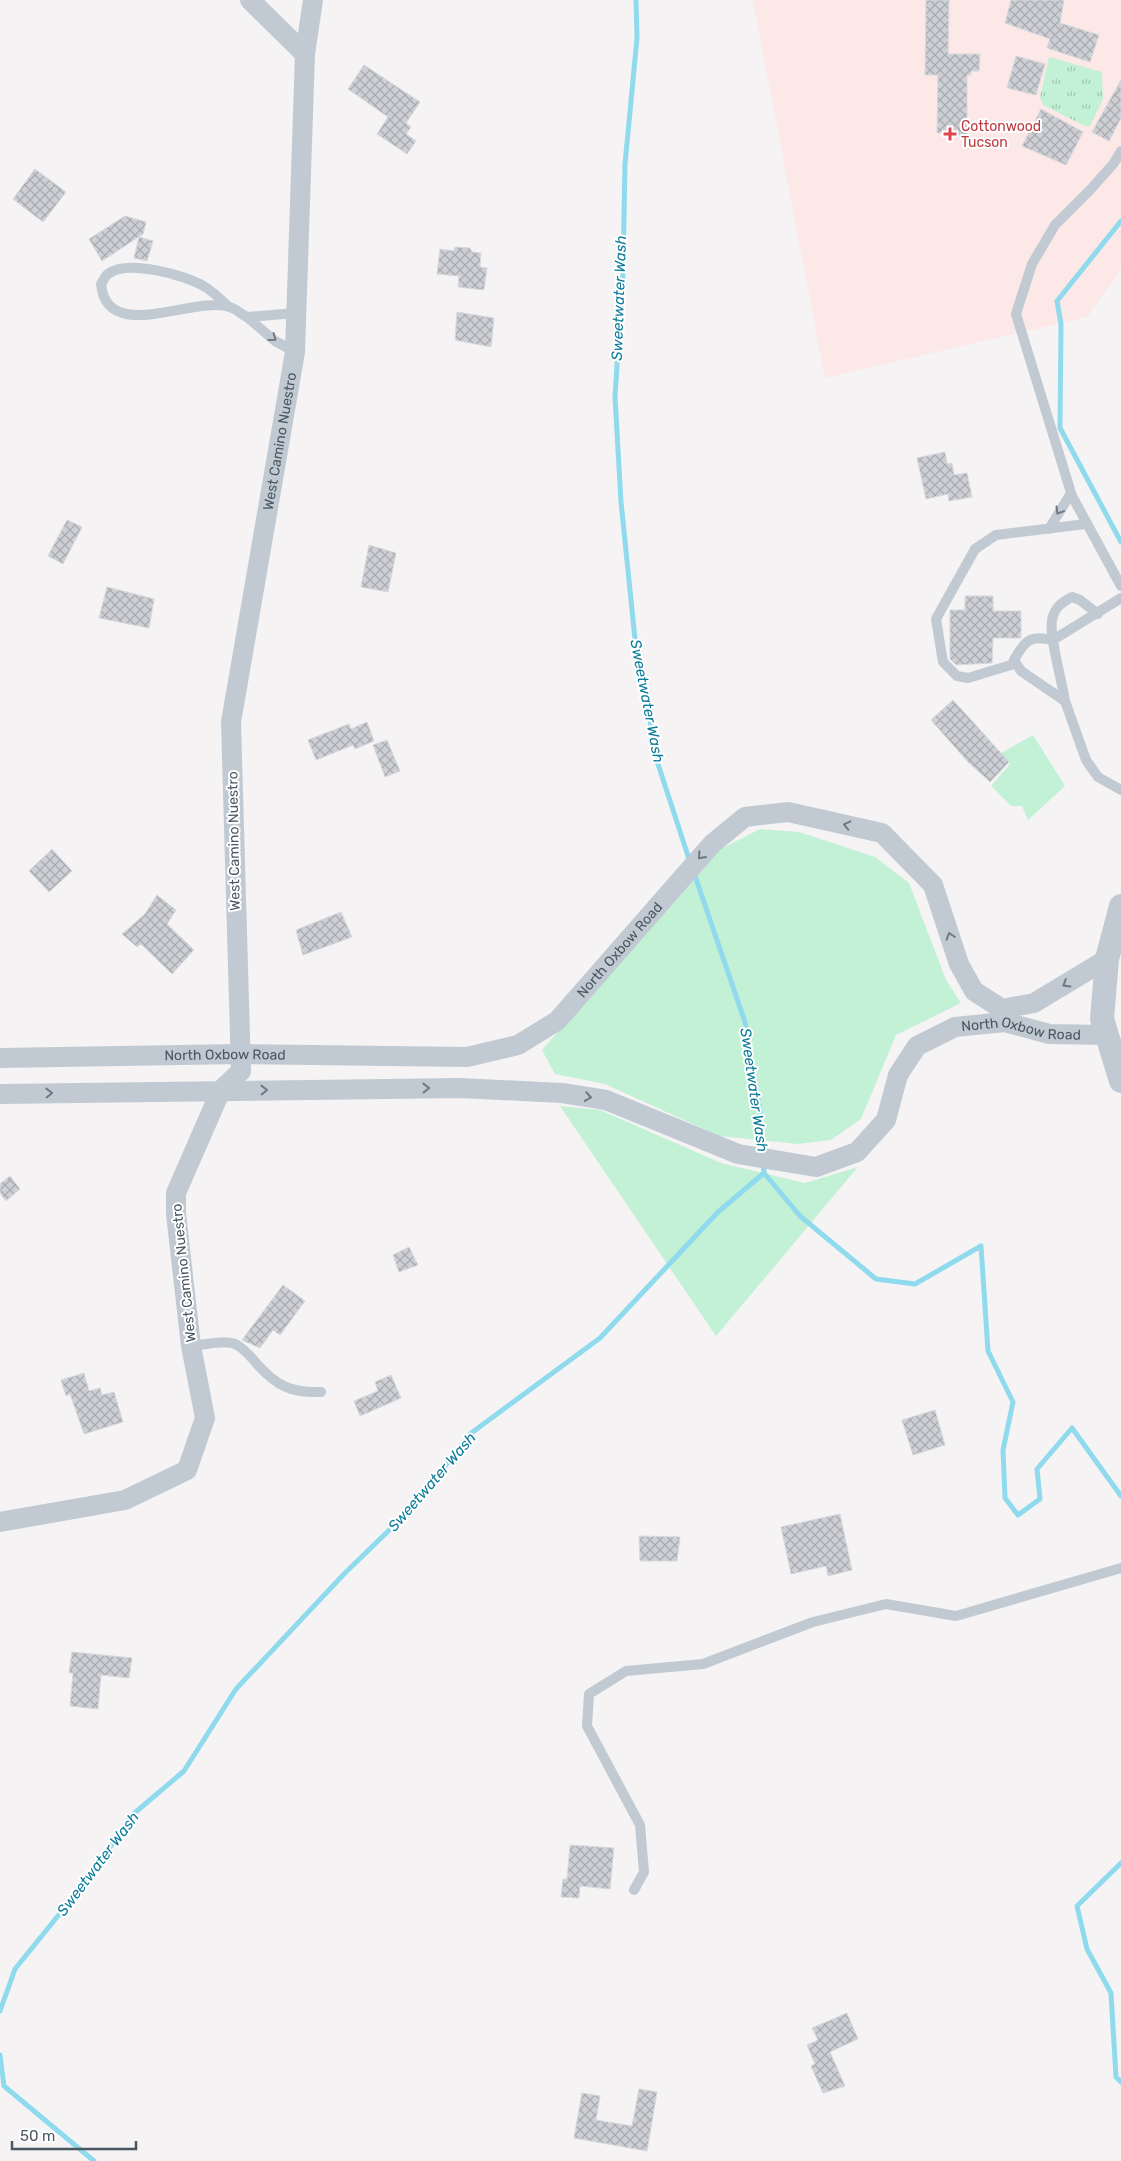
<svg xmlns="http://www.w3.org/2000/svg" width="1121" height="2161" font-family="Rubik,sans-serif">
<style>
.medical{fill:#fce8e6}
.grass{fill:url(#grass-tufts)}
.park{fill:#c3f1d5}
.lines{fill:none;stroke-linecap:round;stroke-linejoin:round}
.stream{stroke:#90daee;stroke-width:5}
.building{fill:url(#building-cross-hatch);stroke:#d7d9de}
.service{stroke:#c1cad2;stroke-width:10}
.minor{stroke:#c1cad2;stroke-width:20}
.tertiary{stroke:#c1cad2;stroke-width:24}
.oneway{stroke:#6e7983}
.health-dot{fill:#e0444e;stroke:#fff;stroke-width:2}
.labels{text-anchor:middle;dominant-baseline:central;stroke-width:4;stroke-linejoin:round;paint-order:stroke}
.health-label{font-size:14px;fill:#be3a42;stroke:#fff;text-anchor:start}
.street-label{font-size:14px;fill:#4a5661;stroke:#fff}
.water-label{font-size:15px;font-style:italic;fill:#0c7c9b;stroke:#fff}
</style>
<defs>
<pattern id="grass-tufts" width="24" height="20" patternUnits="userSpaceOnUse" patternTransform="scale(1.25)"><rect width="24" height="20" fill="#c3f1d5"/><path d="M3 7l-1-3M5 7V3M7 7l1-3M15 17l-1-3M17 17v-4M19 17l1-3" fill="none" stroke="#a0c6b0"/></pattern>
<pattern id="building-cross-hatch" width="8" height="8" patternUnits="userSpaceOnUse" patternTransform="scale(1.25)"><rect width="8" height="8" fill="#cdcfd5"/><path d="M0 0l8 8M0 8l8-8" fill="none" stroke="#a8abb0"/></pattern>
</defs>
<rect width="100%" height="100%" fill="#f5f3f3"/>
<!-- medical -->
<path class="medical" d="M753,0H1121V269L1087,317L825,378Z"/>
<!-- grass -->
<path class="grass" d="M1049,57L1102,72L1103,99L1090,126H1085L1043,105L1040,97Z"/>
<!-- park -->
<path class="park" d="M1033,735L1065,786L1028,820L1022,806H1011L991,786L1010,764L1001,753Z
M760,829L799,832L875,857L909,883L946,980L961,1003L896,1035L861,1119L831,1140L798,1144L719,1136L605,1084L555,1074L542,1050L717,851Z
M560,1106L600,1110L721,1163L805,1183L858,1167L716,1336Z"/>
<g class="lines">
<!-- stream -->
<path class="stream" d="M636,0L637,38L625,164L623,272L615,397L621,502L635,639L658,764L690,862
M1121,221L1057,301L1061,324L1060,428L1121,542
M694,873L745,1022L760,1111L761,1155
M764,1173L800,1216L876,1279L915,1284L981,1246L988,1351L1013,1402L1003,1450L1005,1498L1018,1515L1040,1499L1037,1469L1072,1428L1121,1496
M1121,1863L1077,1906L1087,1949L1111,1993L1116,2077L1121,2082
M0,2011L15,1969L91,1875L131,1816L184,1771L236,1689L344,1574L414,1506L470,1434L600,1338L718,1212L764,1173L763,1163
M0,2055L4,2086L94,2161"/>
</g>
<!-- building -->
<path class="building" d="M926,0H949L948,54H980L979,71H971V75H967V137H953V133H937L938,75H925Z
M1011,0H1064L1060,23L1099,35L1090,62L1047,48L1050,39L1005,23Z
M1016,56L1045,64L1036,95L1007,88Z
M364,65L420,102L406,123L411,127L406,134L416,141L407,154L377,134L388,117L348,89Z
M1121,80V118L1109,141L1092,132Z
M1041,109L1083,132L1066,165L1022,146Z
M35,169L66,192L43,222L13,199Z
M125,216L146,222L143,234L102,261L89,239Z
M139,237L153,241L147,261L134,258Z
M455,247L470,248L472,252L481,253L480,267L487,268L484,290L458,287L459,276L437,274L440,249L454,251Z
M457,312L494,318L491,347L455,340Z
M945,452L947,464L952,463L954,475L967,473L972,497L949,501L948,494L926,499L917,458Z
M67,520L82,527L63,564L48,556Z
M369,545L396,553L388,592L361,587Z
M107,587L154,599L149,628L99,618Z
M965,596H993V611H1021V638H993L992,663L956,665L950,659V610H965Z
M953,700L1009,762L990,782L968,762L931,720Z
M367,722L374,741L355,749L353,745L316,760L308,740L349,724L351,729Z
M387,740L400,771L385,777L373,745Z
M52,849L72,871L49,892L29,871Z
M157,895L176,910L167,924L194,950L172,974L141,944L137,947L122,934L145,914Z
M341,912L352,937L303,955L296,930Z
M10,1176L20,1189L6,1201L0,1193V1184Z
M409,1247L418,1265L399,1272L393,1255Z
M283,1285L305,1301L280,1335L273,1330L260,1348L242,1340Z
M84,1373L89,1391L100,1388L102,1395L114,1392L123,1422L84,1434L70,1394L66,1396L61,1380Z
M391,1375L401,1398L360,1416L354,1401L378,1391L375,1382Z
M935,1410L945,1445L913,1455L902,1420Z
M840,1514L852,1570L828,1576L826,1566L791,1574L781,1527Z
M639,1536L680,1537L677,1561H640Z
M72,1652L132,1658L129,1678L101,1675L98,1709L70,1706L73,1673H69Z
M570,1845L614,1848L610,1889L580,1886L579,1898L561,1897L563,1879H567Z
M847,2013L858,2039L830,2052L845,2086L823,2093L811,2066L815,2064L807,2045L818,2040L812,2028Z
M639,2089L657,2092L647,2151L574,2138L582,2093L600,2096L596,2120L632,2126Z"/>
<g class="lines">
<!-- service -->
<path class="service" d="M1121,151L1114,163L1090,190L1055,225L1032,264L1016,314L1072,496L1121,586
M229,307C222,301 214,292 205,287C186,275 127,259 108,274C105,276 103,281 101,284C107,345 194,295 230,307C236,309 241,314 247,317
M295,352L275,341L247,317L296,313
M1049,529L1071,493
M1121,598L1053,640C1030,635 1025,640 1014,660L1021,671L1065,701L1086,760L1098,777L1121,790
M1014,664L968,678L957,676L943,662L936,619L975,549L996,535L1086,524
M1065,701C1062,680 1049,637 1052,620C1054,608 1062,602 1072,597L1080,600L1098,614
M191,1346C204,1345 225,1339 237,1345C244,1349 252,1358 257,1364C277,1386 291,1393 321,1392
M634,1890L644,1872L640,1825L587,1726L589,1694L626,1671L703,1664L813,1622L886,1604L956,1616L1121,1568"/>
<!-- minor -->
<g class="minor">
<path d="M250,0L305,54"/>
<path id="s1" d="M0,1058L240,1054L467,1057L518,1045L557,1021L712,844L745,817L788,812L882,833L933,885L959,964L974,991L1002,1009L1034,1003L1107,959"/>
<path id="s2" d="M0,1094L460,1088L562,1093L606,1100L738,1154L816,1167L857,1152L886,1120L898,1075L917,1046L955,1027L1005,1022L1049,1034L1107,1035"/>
<path id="s3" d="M0,1522L125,1500L187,1470L205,1418L191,1346L176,1214V1193L221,1090L241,1071L231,722L295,352L305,54L313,0"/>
</g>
<!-- tertiary -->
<path class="tertiary" d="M1121,906L1107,959L1102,1019L1121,1081"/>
</g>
<!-- one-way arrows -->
<defs><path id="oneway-chevron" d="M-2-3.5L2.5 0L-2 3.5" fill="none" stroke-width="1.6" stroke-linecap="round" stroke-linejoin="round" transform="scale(1.25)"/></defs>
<g class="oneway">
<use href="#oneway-chevron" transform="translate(273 338) rotate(36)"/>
<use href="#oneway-chevron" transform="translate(1059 511) rotate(121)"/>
<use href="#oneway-chevron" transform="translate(847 825) rotate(-167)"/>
<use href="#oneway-chevron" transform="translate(701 856) rotate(132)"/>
<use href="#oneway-chevron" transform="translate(950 936) rotate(-108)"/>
<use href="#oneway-chevron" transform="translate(1066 984) rotate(149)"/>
<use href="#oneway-chevron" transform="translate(426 1088) rotate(-1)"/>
<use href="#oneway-chevron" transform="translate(264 1090) rotate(-1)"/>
<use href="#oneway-chevron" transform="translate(49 1093) rotate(-1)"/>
<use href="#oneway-chevron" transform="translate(588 1097) rotate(9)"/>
</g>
<!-- markers -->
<path class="health-dot" d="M947.5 126.5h5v5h5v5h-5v5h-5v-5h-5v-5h5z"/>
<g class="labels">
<!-- health labels -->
<g class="health-label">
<text x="961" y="126">Cottonwood<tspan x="961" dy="16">Tucson</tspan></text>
</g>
<!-- street labels -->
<g class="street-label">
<text stroke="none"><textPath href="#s3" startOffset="1252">West Camino Nuestro</textPath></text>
<text transform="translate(234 841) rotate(-91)">West Camino Nuestro</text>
<text stroke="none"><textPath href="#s1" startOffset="660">North Oxbow Road</textPath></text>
<text stroke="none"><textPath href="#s2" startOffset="1106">North Oxbow Road</textPath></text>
<text stroke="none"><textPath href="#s1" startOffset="225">North Oxbow Road</textPath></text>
<text transform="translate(184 1273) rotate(-96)">West Camino Nuestro</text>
</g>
<!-- water labels -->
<g class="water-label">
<text transform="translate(619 298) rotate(-88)">Sweetwater Wash</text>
<text transform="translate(647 701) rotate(79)">Sweetwater Wash</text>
<text transform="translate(754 1090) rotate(82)">Sweetwater Wash</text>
<text transform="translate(432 1482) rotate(-49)">Sweetwater Wash</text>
<text transform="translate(98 1864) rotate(-53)">Sweetwater Wash</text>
</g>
</g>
<!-- scale -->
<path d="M12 2141v8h124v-8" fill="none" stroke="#4a5661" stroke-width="2.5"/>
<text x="20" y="2141" font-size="15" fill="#4a5661" stroke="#ffffff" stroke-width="4" paint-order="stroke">50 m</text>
</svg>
